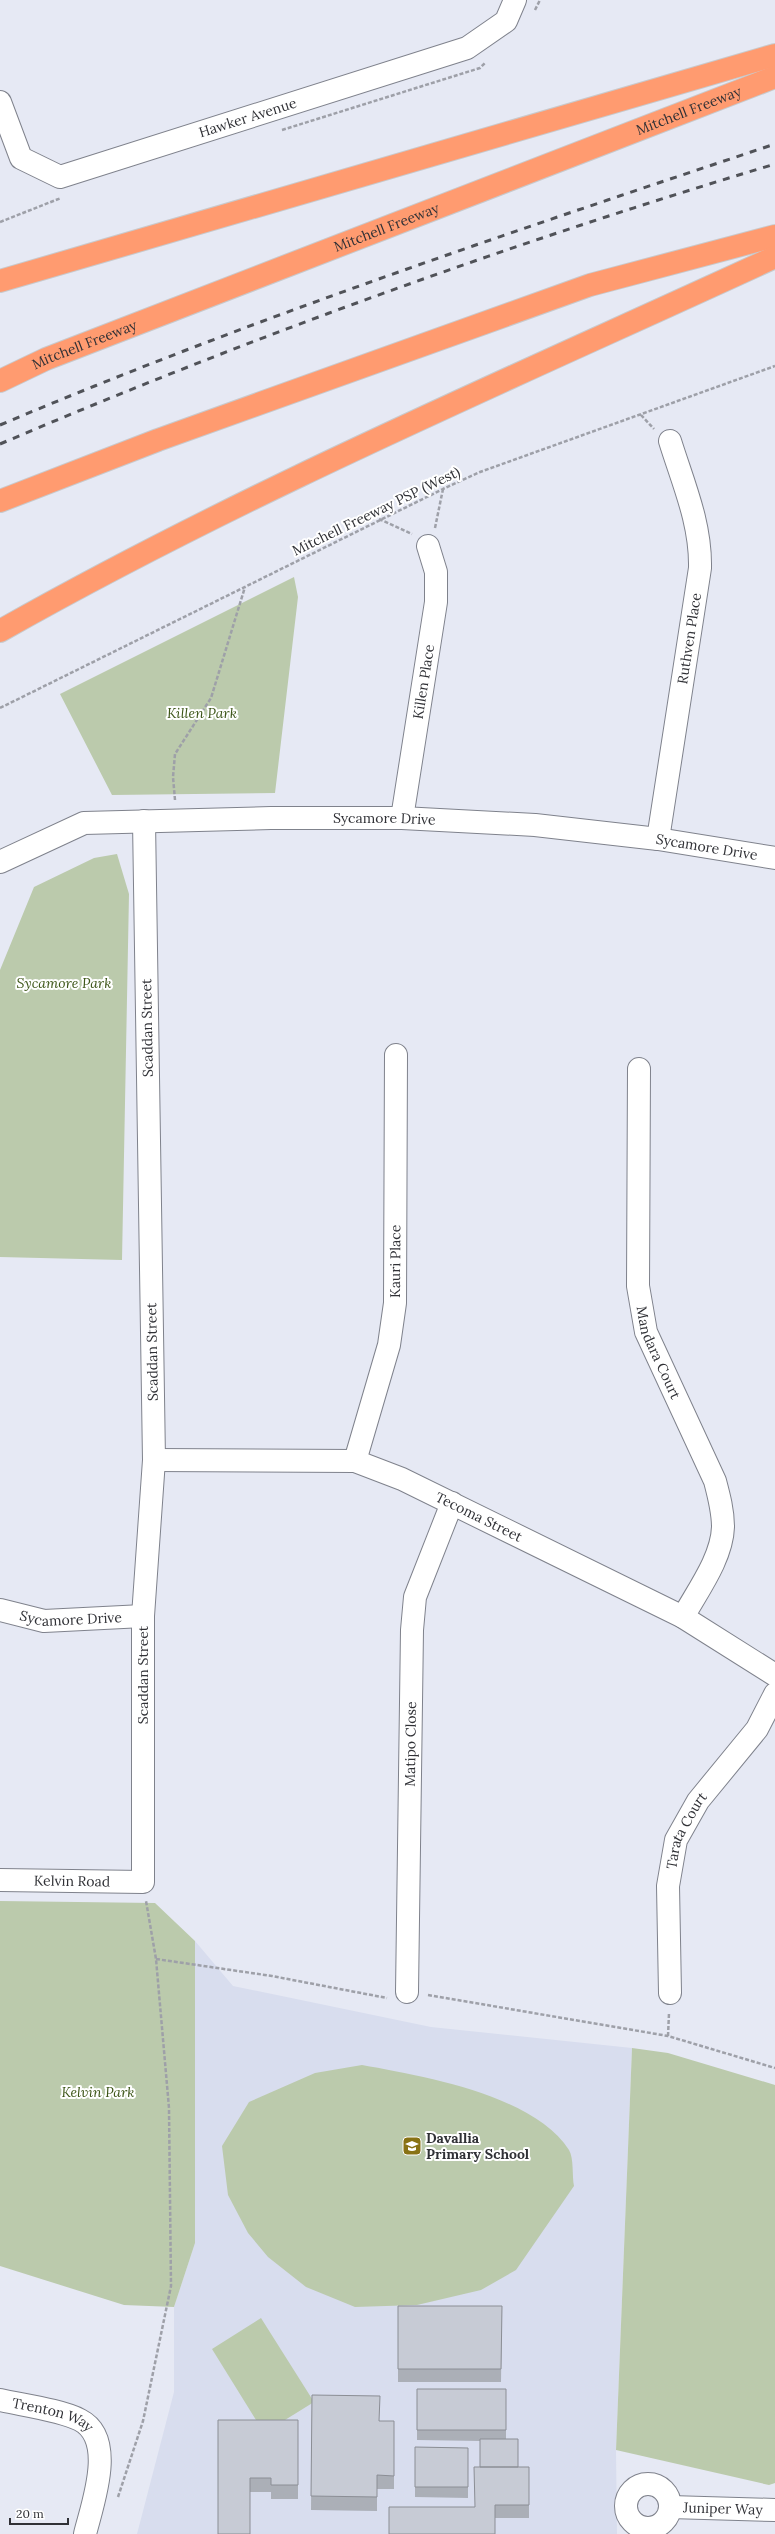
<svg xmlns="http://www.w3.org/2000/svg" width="775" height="2534" font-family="Lora,serif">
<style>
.built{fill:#d8ddee}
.park{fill:#bbcaac}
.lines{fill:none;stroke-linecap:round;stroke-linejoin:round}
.street-casing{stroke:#7f828c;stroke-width:24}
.highway-casing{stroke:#c9c9cb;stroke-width:24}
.path{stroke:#9ea0a8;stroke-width:2.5;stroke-dasharray:4 2;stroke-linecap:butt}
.street{stroke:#fff;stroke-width:22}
.highway{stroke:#ff9b70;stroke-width:22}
.rail{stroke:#505258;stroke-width:3;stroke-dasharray:7 7;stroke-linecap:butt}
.wall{fill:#abafb7}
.building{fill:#c7cbd5;stroke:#8b8e95}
.labels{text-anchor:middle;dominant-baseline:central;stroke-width:4;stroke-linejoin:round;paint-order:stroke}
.street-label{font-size:14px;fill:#303136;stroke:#fff}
.park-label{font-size:14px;font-style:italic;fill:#3c5517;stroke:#fff}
.poi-label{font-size:14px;font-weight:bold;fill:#303136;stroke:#fff;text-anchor:start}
</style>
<rect width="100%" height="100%" fill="#e6e9f4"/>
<!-- built -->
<path class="built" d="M195,1941L233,1986L431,2027L632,2048L616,2450L617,2534H137L174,2392V2307L195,2243Z"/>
<!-- park -->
<path class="park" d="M294,577L298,597L275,793L112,795L60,694Z
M117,854L129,894L122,1260L0,1257V970L34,887L94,858Z
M0,1901L155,1903L195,1941V2243L174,2307L124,2305L0,2266Z
M632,2048L668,2053L775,2085V2483L769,2485L616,2450Z
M362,2065C423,2076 534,2095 569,2150C574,2158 572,2177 574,2186L516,2270L481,2290L417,2305L355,2307L306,2287L268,2257L248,2233L228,2195L222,2146L249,2102L315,2073Z
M261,2318L314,2402L264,2433L212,2349Z"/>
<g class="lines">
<defs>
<g id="street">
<path id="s1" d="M0,102L21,158L60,177L467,48L506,21L515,0"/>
<path id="s2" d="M402,818L436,602V572L428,546"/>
<path id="s3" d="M658,839L700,568C701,523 683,483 670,441"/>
<path id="s4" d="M0,862L84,823L271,818H402L535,825L658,839L775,858"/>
<path id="s5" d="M639,1069L638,1286L646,1332L715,1481C719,1496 723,1511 723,1527C722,1558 698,1590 683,1617"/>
<path id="s6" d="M154,1460L355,1461L402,1479L683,1617L775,1675"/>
<path id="s7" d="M355,1461L389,1345L395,1303L396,1055"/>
<path id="s8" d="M0,1610L44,1621L143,1616"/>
<path id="s9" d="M0,1880L143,1882V1616L154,1460L144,821"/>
<path id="s10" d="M407,1992L412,1630L415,1597L452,1503"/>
<path id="s11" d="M670,1993L668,1886L676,1840L698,1801L757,1729L775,1694"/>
<path id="s12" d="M0,2400C22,2405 61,2410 80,2420C117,2439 92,2505 85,2534"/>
<circle cx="648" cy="2506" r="22"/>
<path id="s13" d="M670,2507L775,2510"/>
</g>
<g id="highway">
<path d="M0,281L775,55"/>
<path id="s14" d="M0,381L46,359L775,77"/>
<path d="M0,501L158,440L590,285L775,236"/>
<path d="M0,631C249,490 515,377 775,257"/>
</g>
</defs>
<!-- street casing -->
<use href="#street" class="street-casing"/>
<!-- highway casing -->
<use href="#highway" class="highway-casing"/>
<!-- path -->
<path class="path" d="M535,10L540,0
M282,130L480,68L485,63
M0,222L61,198
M641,415L654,429
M379,519L412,534
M435,528L443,489
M0,708L443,489L480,472L775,366
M175,800L173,777L175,754L211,698L245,587
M156,1959L272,1976L387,1998
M428,1995L668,2036L775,2068
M668,2036L669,2013
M118,2497L143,2421L171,2286L169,2108L156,1959L146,1901"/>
<!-- street -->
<use href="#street" class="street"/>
<!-- highway -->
<use href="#highway" class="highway"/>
<!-- rail -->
<path class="rail" d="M0,425C253,318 514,231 775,144
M0,444C253,336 512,243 775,164"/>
</g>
<!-- wall -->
<path class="wall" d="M398,2306H502L501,2382H398Z
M417,2389H506V2439H518V2467H529V2518H495L475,2507L480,2467V2441L417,2440Z
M312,2395L380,2421H394V2489H377V2511L311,2510Z
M218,2420H298V2499H271V2492H250Z
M415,2447L468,2448V2498L415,2497Z"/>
<!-- building -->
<path class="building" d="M398,2306H502L501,2369H398Z
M417,2389H506V2430H417Z
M312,2395L380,2396L379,2421H394V2476L377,2475V2497L311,2496Z
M218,2420H298V2485H271V2478H250V2534H218Z
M480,2439H518V2467H480Z
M415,2447L468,2448V2487H415Z
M474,2467H529V2505H495V2534H389V2507H475Z"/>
<!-- icons -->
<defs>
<symbol id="school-square" viewBox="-11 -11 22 22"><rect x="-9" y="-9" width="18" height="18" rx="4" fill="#887214" stroke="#fff"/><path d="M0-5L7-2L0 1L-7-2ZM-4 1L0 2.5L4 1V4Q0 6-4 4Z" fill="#fff"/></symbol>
</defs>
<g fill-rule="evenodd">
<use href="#school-square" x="401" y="2135" width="22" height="22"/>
</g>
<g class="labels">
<!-- street labels -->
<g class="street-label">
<text stroke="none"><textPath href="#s14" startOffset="740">Mitchell Freeway</textPath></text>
<text stroke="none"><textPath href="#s1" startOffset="300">Hawker Avenue</textPath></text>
<text stroke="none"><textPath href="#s14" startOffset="416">Mitchell Freeway</textPath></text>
<text stroke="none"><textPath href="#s14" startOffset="92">Mitchell Freeway</textPath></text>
<text transform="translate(376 511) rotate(-26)">Mitchell Freeway PSP (West)</text>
<text stroke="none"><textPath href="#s3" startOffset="203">Ruthven Place</textPath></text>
<text stroke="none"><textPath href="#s2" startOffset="138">Killen Place</textPath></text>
<text stroke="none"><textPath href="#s4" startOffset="393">Sycamore Drive</textPath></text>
<text stroke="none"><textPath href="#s4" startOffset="717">Sycamore Drive</textPath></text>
<text transform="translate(147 1028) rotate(-91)">Scaddan Street</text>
<text stroke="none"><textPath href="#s7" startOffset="205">Kauri Place</textPath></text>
<text transform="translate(152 1352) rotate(-91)">Scaddan Street</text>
<text stroke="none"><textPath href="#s5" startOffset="287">Mandara Court</textPath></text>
<text stroke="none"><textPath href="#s6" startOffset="337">Tecoma Street</textPath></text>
<text stroke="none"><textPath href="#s8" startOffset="72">Sycamore Drive</textPath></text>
<text transform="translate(143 1675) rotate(-90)">Scaddan Street</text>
<text stroke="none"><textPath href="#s10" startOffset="248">Matipo Close</textPath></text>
<text stroke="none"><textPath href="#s11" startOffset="166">Tarata Court</textPath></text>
<text stroke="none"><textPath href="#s9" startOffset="72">Kelvin Road</textPath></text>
<text stroke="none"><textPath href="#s12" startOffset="55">Trenton Way</textPath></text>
<text stroke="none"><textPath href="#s13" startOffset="53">Juniper Way</textPath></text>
</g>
<!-- park labels -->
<g class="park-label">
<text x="202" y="713">Killen Park</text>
<text x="64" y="983">Sycamore Park</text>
<text x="98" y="2092">Kelvin Park</text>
</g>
<!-- poi labels -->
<g class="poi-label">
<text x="426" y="2138">Davallia<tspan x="426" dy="16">Primary School</tspan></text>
</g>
</g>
<!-- scale -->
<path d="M10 2518v6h58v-6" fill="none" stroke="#303136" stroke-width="2"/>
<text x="16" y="2518" font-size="12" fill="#303136" stroke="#ffffff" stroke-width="3" paint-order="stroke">20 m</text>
</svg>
